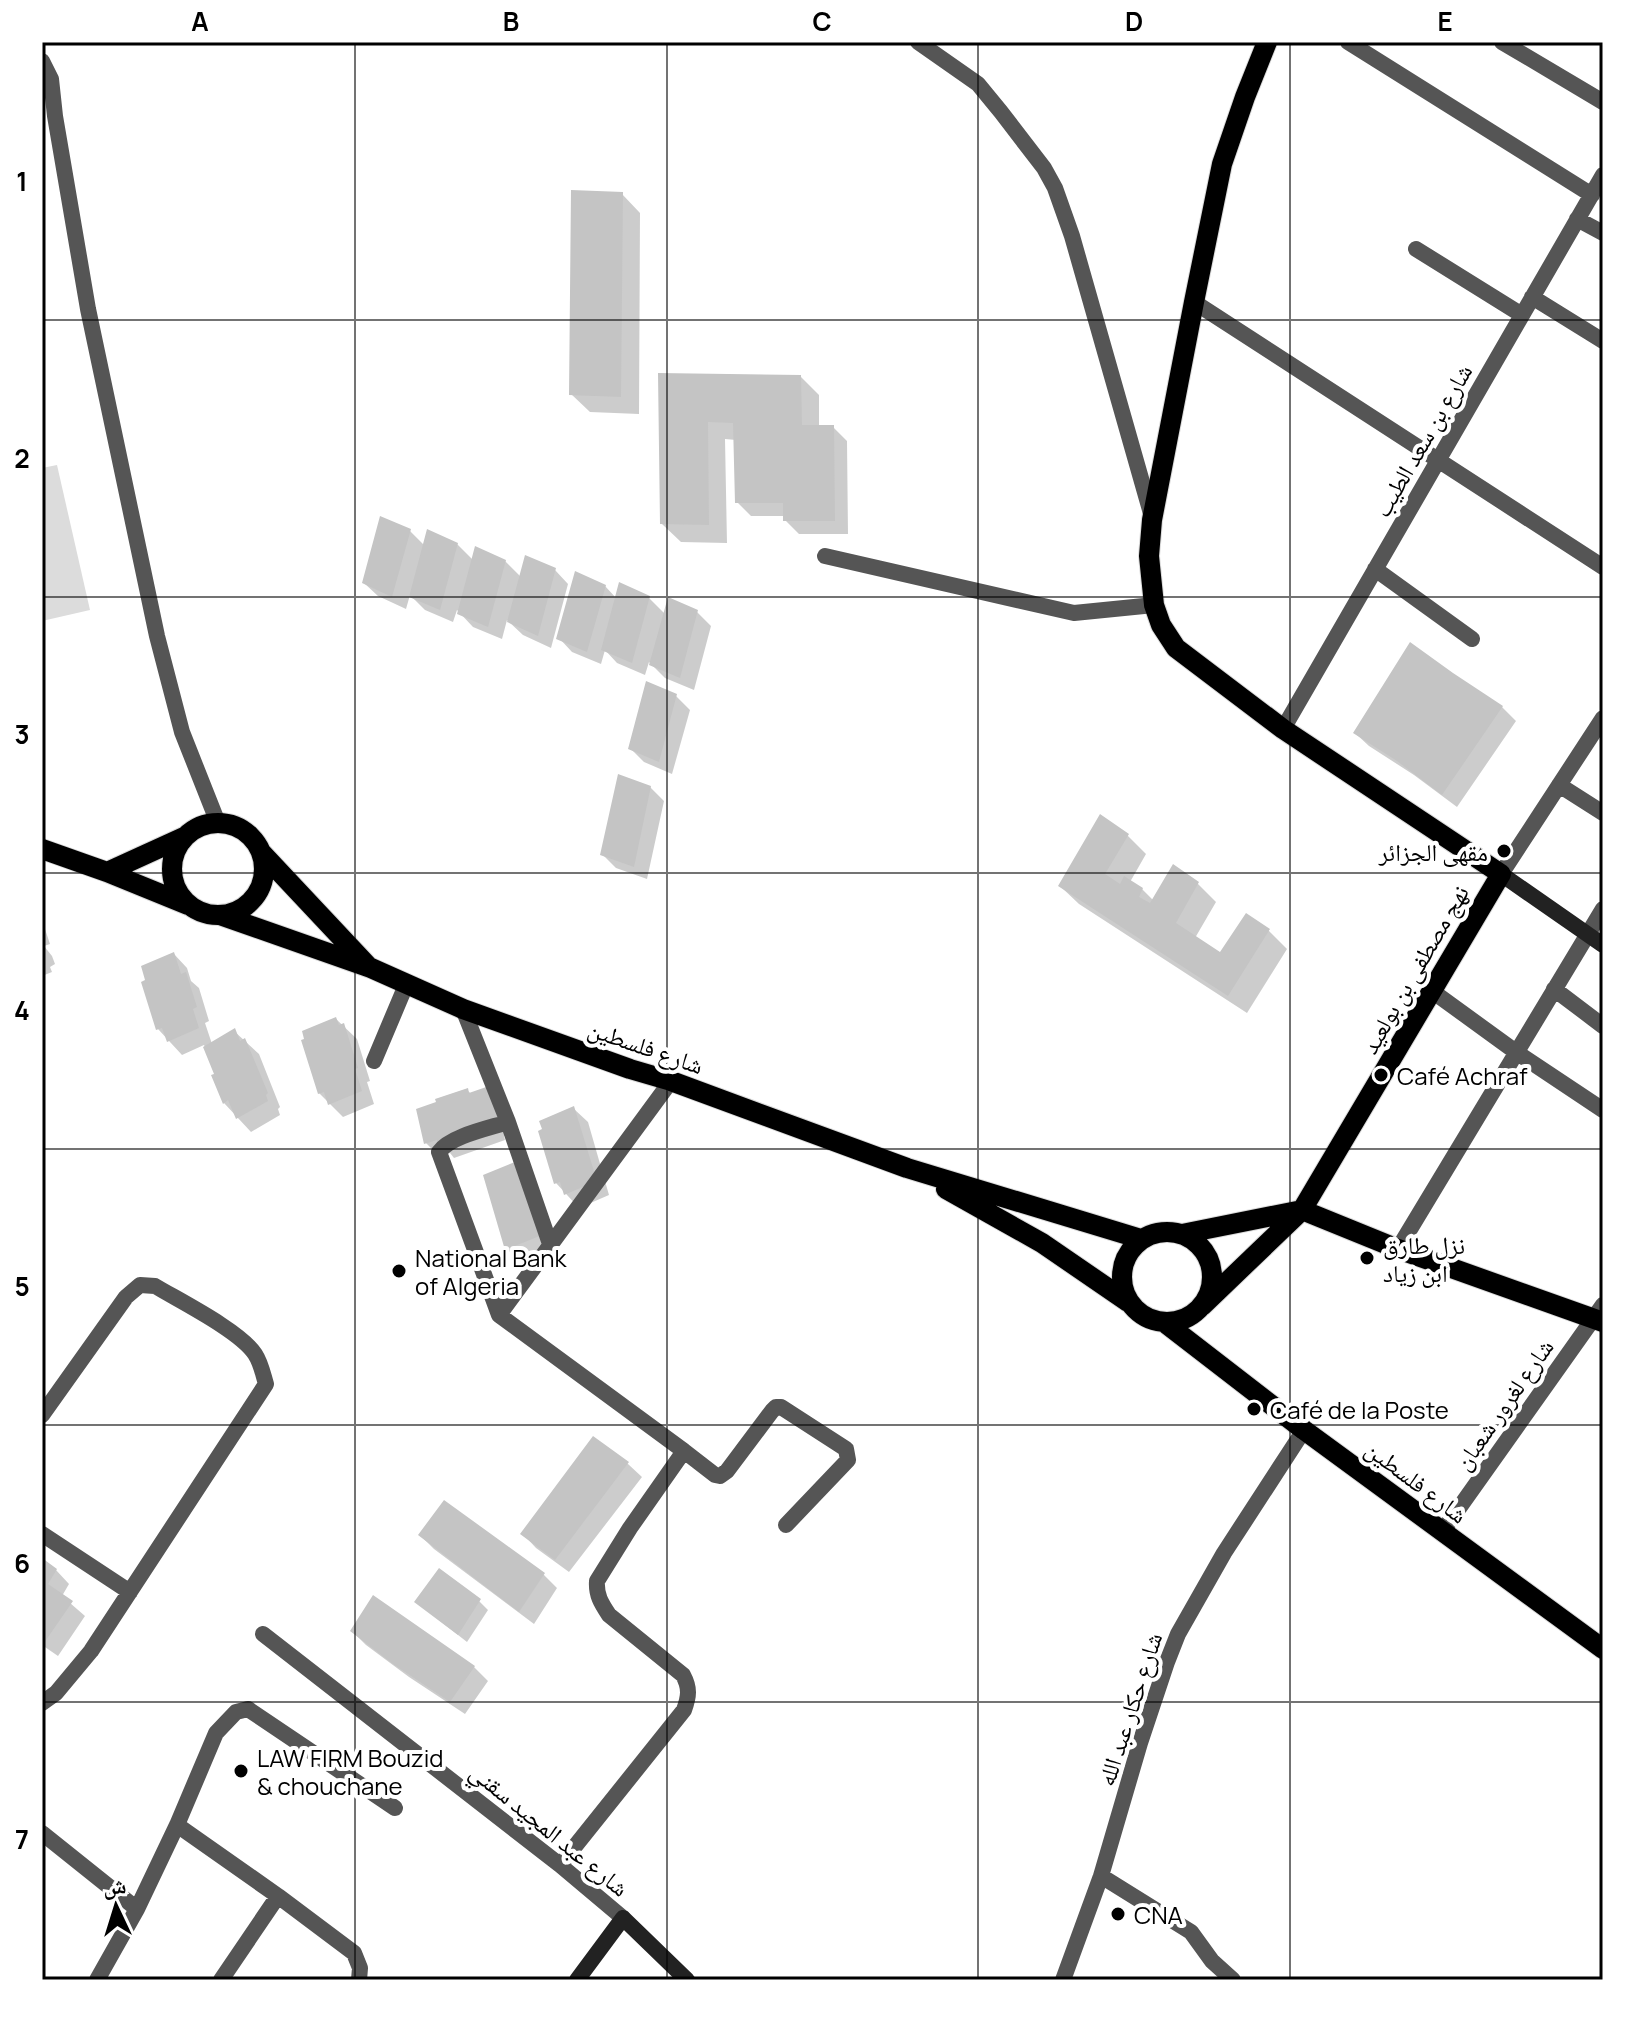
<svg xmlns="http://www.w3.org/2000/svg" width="1645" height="2022" font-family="Manrope,'Noto Naskh Arabic',sans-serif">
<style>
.garden{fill:#dcdcdc}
.shadow{fill:#0003}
.building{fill:#c4c4c4}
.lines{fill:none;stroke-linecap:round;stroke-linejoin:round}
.primary-casing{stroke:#dbdbdb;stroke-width:22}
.minor{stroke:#555;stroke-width:16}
.tertiary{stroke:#555;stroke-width:16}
.secondary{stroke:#222;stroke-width:16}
.primary{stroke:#000;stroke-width:20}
.grid{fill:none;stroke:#000;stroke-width:2;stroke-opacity:0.55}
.poi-dot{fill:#000;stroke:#fff;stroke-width:3}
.labels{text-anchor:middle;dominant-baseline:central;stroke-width:8;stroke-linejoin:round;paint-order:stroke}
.street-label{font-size:24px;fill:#000;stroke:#fff}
.poi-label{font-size:24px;fill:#000;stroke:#fff;text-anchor:start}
.neatline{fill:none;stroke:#000;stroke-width:3}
.grid-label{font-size:26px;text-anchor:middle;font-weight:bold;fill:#000}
</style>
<rect width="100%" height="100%" fill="#fff"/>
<!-- garden -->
<path class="garden" d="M57,465L90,610L42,621V468Z"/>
<!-- shadow -->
<path class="shadow" d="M622,194L640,213L639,414L590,412L571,394Z
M660,375L801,377L819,395V427H833L847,441L848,534H799L785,520V516H751L737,502L736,440L725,439L727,543L681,542L662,524Z
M410,531L425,546L457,544L474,561H505L521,577L555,570L568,584L551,648L523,635L507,620L502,639L473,627L457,610L453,622L425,610L410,595L406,609L378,596L364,583Z
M605,586L617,599L649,598L665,614L697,612L711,626L694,690L665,678L649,662L645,675L617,663L605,650L601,664L572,652L559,638Z
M676,696L690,710L672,774L644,762L630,748Z
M1502,707L1516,721L1457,807L1414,775L1369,746L1355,733Z
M650,787L664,801L647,879L616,868L602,854Z
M1101,817L1128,836L1146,854L1130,882L1142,889L1153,900L1197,883L1216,902L1195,938L1220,955L1246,915L1269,931L1287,949L1247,1013L1079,904L1060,886Z
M42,920L50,944L44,946L52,956L55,964L50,967L52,972L42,976Z
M174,954L187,968L191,981L199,988L209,1021L205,1023L212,1044L234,1031L259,1054L280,1107L278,1109L280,1115L251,1132L224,1103L216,1075L204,1045L182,1055L158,1029Z
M336,1019L357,1039L370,1081L367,1082L374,1104L343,1117L319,1093Z
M467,1090L513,1133L504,1136L505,1140L454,1158L450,1153L440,1157L426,1143Z
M574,1109L588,1122L609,1195L579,1208L556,1183Z
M486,1176L554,1249L521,1263L507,1249Z
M593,1439L628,1464L642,1477L569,1572L536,1548L523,1534Z
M420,1535L544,1575L557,1588L534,1624L434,1549Z
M42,1561L56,1570L69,1584L62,1596L85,1616L58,1656L42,1645Z
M373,1598L474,1667L488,1681L465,1714L409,1677L366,1645L352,1631Z
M479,1601L488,1610L467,1642L426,1610Z"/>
<!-- building -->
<path class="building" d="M571,190L623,192L621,397L569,395Z
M658,373L801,375L802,425H834L835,521H783V503H735L733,423L708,422L709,525L660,524Z
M380,516L411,529L392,597L362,583Z
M427,529L458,543L440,610L409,597Z
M475,546L506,560L488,627L457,614Z
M525,555L556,568L538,636L507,622Z
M575,571L606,585L587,652L556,639Z
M619,582L650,596L632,663L601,650Z
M668,597L698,610L680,678L649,665Z
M1410,642L1453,673L1503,706L1442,795L1397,761L1353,733Z
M646,681L677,694L659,762L628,749Z
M618,774L651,786L634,867L600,855Z
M1100,814L1129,834L1105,874L1120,884L1124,876L1143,888L1139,897L1150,903L1173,864L1199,882L1176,923L1220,952L1246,913L1270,929L1228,996L1058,886Z
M174,952L181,974L186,972L197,1007L193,1009L199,1028L167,1042L162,1028L156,1030L141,982L145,980L141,966Z
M336,1017L339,1025L344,1023L358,1068L355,1069L362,1091L328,1105L324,1092L318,1094L301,1040L304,1039L302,1031Z
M235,1028L240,1041L245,1038L268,1093L266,1095L268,1101L236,1119L228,1100L223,1104L211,1075L214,1074L203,1047Z
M492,1085L501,1120L438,1145L437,1140L424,1144L416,1109L436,1102L435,1099L468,1088L469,1093Z
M574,1106L597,1181L564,1195L560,1182L554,1184L538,1131L542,1129L539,1121Z
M520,1160L542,1235L505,1250L483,1175Z
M593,1436L629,1462L555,1560L520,1534Z
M444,1500L545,1573L519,1612L418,1535Z
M42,1558L57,1569L48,1584L73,1601L44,1643L42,1642Z
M439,1568L481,1599L458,1635L414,1602Z
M373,1595L475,1666L450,1702L393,1664L350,1631Z"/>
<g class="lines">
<defs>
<path id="primary" d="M172 869a46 46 0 1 1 92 0a46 46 0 1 1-92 0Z
M42,849L107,872L188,905
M261,852L368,966
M107,872L186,836
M220,915L371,968L463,1009L630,1069L671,1081L907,1168L1141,1239
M946,1189L1042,1243L1128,1302
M1302,1210L1398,1249L1603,1322
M1122 1277a45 45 0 1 1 90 0a45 45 0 1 1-90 0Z
M1182,1234L1302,1210
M1202,1306L1302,1210L1501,874L1283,729L1176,648L1161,625L1154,605L1149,556L1152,520L1194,302L1222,164L1245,97L1267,42
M1164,1322L1304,1430L1603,1649"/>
</defs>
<!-- primary casing -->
<use href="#primary" class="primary-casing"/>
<!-- minor -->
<path class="minor" d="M1348,42L1592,195
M1502,42L1603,102
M42,61L51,79L55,116L88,309L157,636L182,732L218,823
M1577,219L1603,233
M1416,249L1522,315
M1532,297L1603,341
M1194,302L1603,567
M825,556L1074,613L1154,605
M1375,569L1472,639
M1283,729L1603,175
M1559,785L1603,813
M1501,874L1603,718
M1554,989L1603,1026
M1432,991L1516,1052L1603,1110
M463,1009L508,1122L550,1244
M374,1061L406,985
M508,1122C490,1128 450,1136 439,1152L499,1315L684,1451L630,1528L597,1581C596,1595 601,1603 609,1615L683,1675C690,1688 689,1696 684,1710L560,1865
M1398,1249L1603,909
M499,1315L671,1081
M42,1415L126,1297L140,1285L155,1286C180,1301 240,1331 255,1354C261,1363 263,1374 266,1384L91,1651L56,1693L42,1703
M684,1451L715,1475L720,1476L727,1471L772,1411L776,1407H781L846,1449L848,1460L786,1525
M1442,1532L1603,1305
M42,1534L130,1592
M263,1634L560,1865L623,1918
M177,1825L278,1896
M42,1833L137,1909
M1101,1876L1191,1932L1212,1961L1233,1980
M97,1980L137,1909L177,1825L216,1733L236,1712L248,1709L395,1808
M221,1980L278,1896L354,1953L360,1968L359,1980
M1063,1980L1101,1876L1140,1743L1167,1662L1178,1634L1224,1553L1304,1430"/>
<!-- tertiary -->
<path class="tertiary" d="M918,42L978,84L1001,112L1044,168L1055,188L1072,236L1152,517"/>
<!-- secondary -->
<path class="secondary" d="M1501,874L1603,945
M577,1980L623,1918L687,1980"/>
<!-- primary -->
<use href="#primary" class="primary"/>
</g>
<!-- grid -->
<path class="grid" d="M355,42V1980M667,42V1980M978,42V1980M1290,42V1980M42,320H1603M42,597H1603M42,873H1603M42,1149H1603M42,1425H1603M42,1702H1603"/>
<!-- markers -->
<g class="poi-dot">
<circle cx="1504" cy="851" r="8"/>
<circle cx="1381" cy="1075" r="8"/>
<circle cx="1367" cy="1258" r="8"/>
<circle cx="399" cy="1271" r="8"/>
<circle cx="1254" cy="1409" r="8"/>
<circle cx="241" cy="1771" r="8"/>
<circle cx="1118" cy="1914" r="8"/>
</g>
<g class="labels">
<!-- street labels -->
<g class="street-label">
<text transform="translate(1422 440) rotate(-60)">شارع بن سعد الطيب</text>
<text transform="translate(1414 969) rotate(-60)">نهج مصطفى بن بولعيد</text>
<text transform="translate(646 1046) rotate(19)">شارع فلسطين</text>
<text transform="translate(1503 1404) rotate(-55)">شارع لغرور شعبان</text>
<text transform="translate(1417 1481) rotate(37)">شارع فلسطين</text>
<text transform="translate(1129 1709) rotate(-72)">شارع حكار عبد الله</text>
<text transform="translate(550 1829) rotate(39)">شارع عبد المجيد سقني</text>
</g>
<!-- poi labels -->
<g class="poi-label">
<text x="1488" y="851" text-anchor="end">مقهى الجزائر</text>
<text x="1397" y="1075">Café Achraf</text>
<text x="1383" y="1244">نزل طارق<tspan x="1383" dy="28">ابن زياد</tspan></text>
<text x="415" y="1257">National Bank<tspan x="415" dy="28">of Algeria</tspan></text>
<text x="1270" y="1409">Café de la Poste</text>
<text x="257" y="1757">LAW FIRM Bouzid<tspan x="257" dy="28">&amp; chouchane</tspan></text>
<text x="1134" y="1914">CNA</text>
</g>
</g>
<!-- border -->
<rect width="1645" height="2022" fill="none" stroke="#ffffff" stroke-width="88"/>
<!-- north arrow -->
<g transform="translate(116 1906) rotate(356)" stroke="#ffffff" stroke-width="6" paint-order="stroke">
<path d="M0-6L14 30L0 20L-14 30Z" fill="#000000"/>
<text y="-12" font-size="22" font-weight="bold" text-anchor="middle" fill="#000000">ش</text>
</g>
<rect x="44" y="44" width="1557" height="1934" class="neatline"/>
<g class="grid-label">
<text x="200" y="31">A</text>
<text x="511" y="31">B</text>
<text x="822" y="31">C</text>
<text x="1134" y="31">D</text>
<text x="1445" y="31">E</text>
<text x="22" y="191">1</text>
<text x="22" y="468">2</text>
<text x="22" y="744">3</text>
<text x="22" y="1020">4</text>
<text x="22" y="1296">5</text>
<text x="22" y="1573">6</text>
<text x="22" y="1849">7</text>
</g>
</svg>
